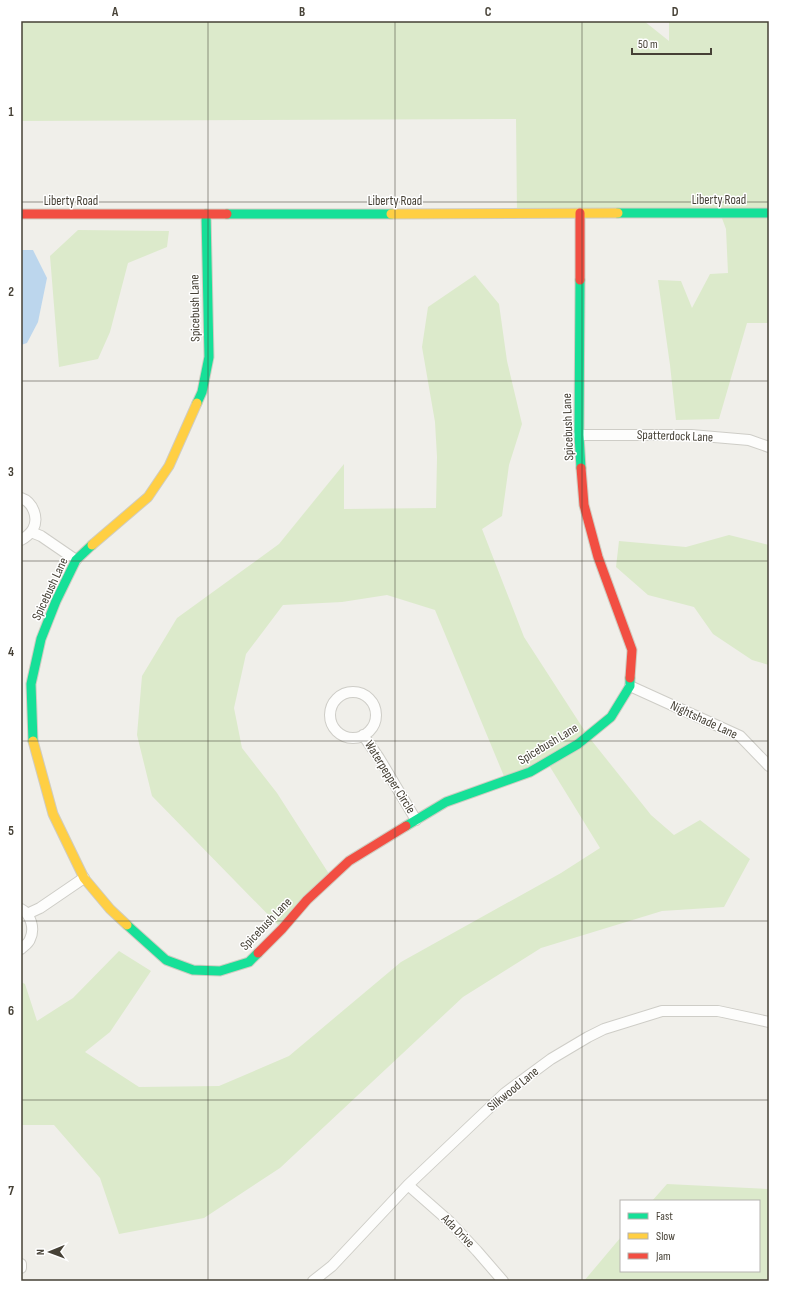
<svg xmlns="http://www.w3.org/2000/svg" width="790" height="1302" font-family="'Sofia Sans Condensed',sans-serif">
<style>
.green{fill:#dceacb}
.water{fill:#bcd6ed}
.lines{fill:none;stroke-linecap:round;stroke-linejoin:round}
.street-casing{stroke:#cecdc7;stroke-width:12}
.fast-casing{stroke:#cfccc1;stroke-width:11}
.slow-casing{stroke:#cfccc1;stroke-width:11}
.jam-casing{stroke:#cfccc1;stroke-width:11}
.street{stroke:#fdfdfc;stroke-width:10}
.fast{stroke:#16e098;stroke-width:9}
.slow{stroke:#ffcf43;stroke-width:9}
.jam{stroke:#f24e42;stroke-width:9}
.grid{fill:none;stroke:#464136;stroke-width:1;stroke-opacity:0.55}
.labels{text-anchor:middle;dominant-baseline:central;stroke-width:3;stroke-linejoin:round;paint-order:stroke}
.street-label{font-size:13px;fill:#464136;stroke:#fff}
.neatline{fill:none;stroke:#464136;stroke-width:1.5}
.grid-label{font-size:13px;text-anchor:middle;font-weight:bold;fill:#464136}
</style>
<rect width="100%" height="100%" fill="#f0efea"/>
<!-- green -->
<path class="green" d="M21,21H644L669,41V21H769V323H747L719,419L676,420L670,365L658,280L681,281L692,308L710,274L728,273L726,229L720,213H517L516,119L21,121Z
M78,230L169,231L167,247L128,263L110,332L98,359L59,367L50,256Z
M475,275L499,304L507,361L522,424L509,465L502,516L482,529L524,637L588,736L651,815L674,835L700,820L750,859L724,907L662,911L541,948L463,997L280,1168L204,1218L119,1234L100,1178L54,1125H21V982L25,984L37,1021L73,998L119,951L151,971L110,1032L85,1052L139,1087L219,1086L289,1056L401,962L561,873L600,848L547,762L506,781L435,610L387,595L342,602L283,605L246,654L234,708L242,748L277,793L331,877L282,929L152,796L137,735L142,676L177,618L279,544L344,464V509L436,508L437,457L435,422L422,347L428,307Z
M729,535L769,545V665L752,660L713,634L694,607L648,595L616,567L619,541L686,547Z
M667,1184L769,1189V1281H584L621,1237V1271H759V1201H652Z"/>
<!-- water -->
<path class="water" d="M21,250H33L47,278L38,322L27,343L21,345Z"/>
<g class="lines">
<defs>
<path id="street" d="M579,435H691L749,440L769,447
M21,498C33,502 39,518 33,529C31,533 25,538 21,540
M31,532L41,536L76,560
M630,686L740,736L769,766
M330 715a23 23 0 1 1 46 0a23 23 0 1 1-46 0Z
M363,735L379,758L416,820
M21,909C31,914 35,929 30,939C29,943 24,946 21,949
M27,914L40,908L84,878
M408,1185L450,1222L477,1251L503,1281
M21,1264V1268
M313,1281L332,1266L408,1185L505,1093L551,1059L588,1037L604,1029L662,1011H718L769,1022"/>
<path id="fast" d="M618,213H769
M227,214H391
M580,280L579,435L581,468
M197,403L202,392L209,357L206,214
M33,741L31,684L41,639L56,601L76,560L92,545
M406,826L446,802L530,772L578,744L611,717L630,686V678
M127,925L166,960L193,970L220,971L249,962L258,953"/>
<path id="slow" d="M391,214L618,213
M92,545L148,497L169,466L197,403
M33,741L53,814L84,878L110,909L127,925"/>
<path id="jam" d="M21,214H227
M580,280V213
M581,468L584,505L598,557L632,650L630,678
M258,953L282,929L307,900L349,861L406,826"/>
</defs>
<!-- street casing -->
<use href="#street" class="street-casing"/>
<!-- fast casing -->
<use href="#fast" class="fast-casing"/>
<!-- slow casing -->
<use href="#slow" class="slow-casing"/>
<!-- jam casing -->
<use href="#jam" class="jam-casing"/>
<!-- street -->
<use href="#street" class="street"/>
<!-- fast -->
<use href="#fast" class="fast"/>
<!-- slow -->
<use href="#slow" class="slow"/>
<!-- jam -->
<use href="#jam" class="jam"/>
</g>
<!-- grid -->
<path class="grid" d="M208,21V1281M395,21V1281M582,21V1281M21,202H769M21,381H769M21,561H769M21,741H769M21,921H769M21,1100H769"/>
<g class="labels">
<!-- street labels -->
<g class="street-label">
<text x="719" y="200">Liberty Road</text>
<text x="71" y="201">Liberty Road</text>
<text x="395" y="201">Liberty Road</text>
<text transform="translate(195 308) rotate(-91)">Spicebush Lane</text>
<text transform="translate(568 427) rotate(-92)">Spicebush Lane</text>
<text transform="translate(675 436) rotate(2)">Spatterdock Lane</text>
<text transform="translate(50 589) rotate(-65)">Spicebush Lane</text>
<text transform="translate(704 720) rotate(25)">Nightshade Lane</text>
<text transform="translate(548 744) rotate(-31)">Spicebush Lane</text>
<text transform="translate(390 777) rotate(58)">Waterpepper Circle</text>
<text transform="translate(266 924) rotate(-46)">Spicebush Lane</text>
<text transform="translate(513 1089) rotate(-39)">Silkwood Lane</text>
<text transform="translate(458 1231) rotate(45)">Ada Drive</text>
</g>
</g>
<!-- border -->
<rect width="790" height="1302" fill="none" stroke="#ffffff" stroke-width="44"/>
<!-- legend -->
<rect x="620" y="1200" width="140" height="72" fill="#ffffff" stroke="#b5b3af"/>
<rect x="628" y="1213" width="20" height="6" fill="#16e098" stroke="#b5b3af"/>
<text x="656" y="1220" font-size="12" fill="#464136">Fast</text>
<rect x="628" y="1233" width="20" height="6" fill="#ffcf43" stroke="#b5b3af"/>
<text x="656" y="1240" font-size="12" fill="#464136">Slow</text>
<rect x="628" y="1253" width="20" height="6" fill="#f24e42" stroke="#b5b3af"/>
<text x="656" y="1260" font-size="12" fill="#464136">Jam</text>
<!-- north arrow -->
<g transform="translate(50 1252) rotate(269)" stroke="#ffffff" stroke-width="3" paint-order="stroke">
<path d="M0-3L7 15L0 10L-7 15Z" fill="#464136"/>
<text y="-6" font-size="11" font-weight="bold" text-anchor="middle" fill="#464136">N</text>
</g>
<!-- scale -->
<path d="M632 48v6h79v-6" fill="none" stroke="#464136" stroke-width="2"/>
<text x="638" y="48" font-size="12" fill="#464136" stroke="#ffffff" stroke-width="3" paint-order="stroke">50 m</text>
<rect x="22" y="22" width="746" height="1258" class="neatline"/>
<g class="grid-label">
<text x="115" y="16">A</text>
<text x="302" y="16">B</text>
<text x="488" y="16">C</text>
<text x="675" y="16">D</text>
<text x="11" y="116">1</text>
<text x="11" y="296">2</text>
<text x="11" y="476">3</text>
<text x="11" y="656">4</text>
<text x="11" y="835">5</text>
<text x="11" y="1015">6</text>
<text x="11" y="1195">7</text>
</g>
</svg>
